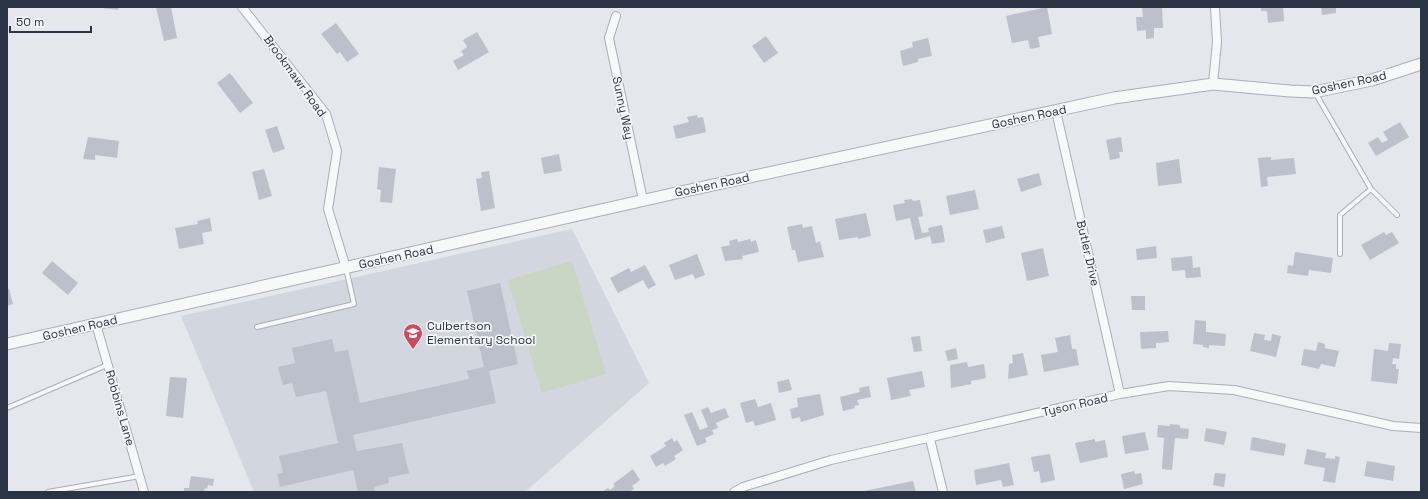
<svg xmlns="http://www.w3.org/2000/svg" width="1428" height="499" font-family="'Space Grotesk',sans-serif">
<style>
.built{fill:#d2d6de}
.green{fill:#c9d6c5}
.building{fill:#bbc0ca}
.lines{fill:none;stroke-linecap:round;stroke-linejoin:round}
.service-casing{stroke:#a9aeb7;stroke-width:6}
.minor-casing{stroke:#a9aeb7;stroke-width:10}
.tertiary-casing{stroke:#a9aeb7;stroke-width:13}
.service{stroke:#f7f8fa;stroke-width:4}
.minor{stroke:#f7f8fa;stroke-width:8}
.tertiary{stroke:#f7f8fa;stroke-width:11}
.labels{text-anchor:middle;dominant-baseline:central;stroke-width:3.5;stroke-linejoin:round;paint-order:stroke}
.street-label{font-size:12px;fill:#2b3445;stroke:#f4f6f9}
.poi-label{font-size:12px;fill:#2b3445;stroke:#f4f6f9;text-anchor:start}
</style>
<rect width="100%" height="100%" fill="#e4e7ec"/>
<!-- built -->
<path class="built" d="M572,229L649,383L525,492H254L181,316Z"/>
<!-- green -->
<path class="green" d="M572,261L606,374L542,393L508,280Z"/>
<!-- building -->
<path class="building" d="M94,7H119L118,10Z
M156,7H171L177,38L164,41Z
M1047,7L1052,34L1038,37L1040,47L1030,49L1028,40L1012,43L1006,16Z
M1142,7H1162L1163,28H1154V38L1146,39V30L1137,31L1136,17H1143Z
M1261,7H1283L1284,21L1268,23L1267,11H1261Z
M1321,7H1336V13L1322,15Z
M336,23L359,54L347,62L340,52L337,54L321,34Z
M477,32L489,52L458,70L453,61L464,55L461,51L467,47L463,40Z
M766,36L778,53L764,63L752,46Z
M928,38L932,56L918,59V62L903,66L900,51L913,47L912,42Z
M230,73L253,103L240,113L217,83Z
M697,115L698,118L703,117L706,132L676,139L673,126L689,122L687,117Z
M1400,122L1409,137L1376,156L1368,143L1378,137L1382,143L1388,140L1383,132Z
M277,126L285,149L273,153L265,130Z
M88,137L119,141L117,158L95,155V160L83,159Z
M1121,137L1123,152H1119L1120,158L1110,160L1106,140Z
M559,154L562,171L544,174L541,158Z
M1271,157V160L1294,158L1296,174L1267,177L1268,186L1261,187L1258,158Z
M1179,159L1182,183L1158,186L1156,163Z
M379,167L396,169L392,203L380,202L381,190L377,189Z
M264,169L272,196L259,200L252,172Z
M489,171L495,208L481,211L476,179L482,178L481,172Z
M1039,173L1042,185L1021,192L1017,179Z
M975,190L979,209L950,215L946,196Z
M912,199L913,201L920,200L923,216L918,217L922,233L929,232L928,228L942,225L945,242L932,244L930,236L915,240L910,218L896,221L893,205L905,203L904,200Z
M866,213L871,236L858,239V237L839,240L835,219Z
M210,218L212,231L202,233L204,244L179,249L175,228L198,224L197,221Z
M802,224L803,228L812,226L816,243L820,241L824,257L798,262L795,250H792L787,227Z
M1002,226L1005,238L986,243L983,230Z
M1384,232L1386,235L1392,232L1399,243L1370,260L1361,245Z
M737,239L738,242L750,239L751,242L756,240L759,252L742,256L743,259L725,261L721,247L730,245L729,241Z
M1156,246L1157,258L1137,260L1136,249Z
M1043,248L1049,276L1027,281L1021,253Z
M1295,252L1333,258L1331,273L1309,270L1308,276L1287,273L1288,265L1293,266Z
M697,254L705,275L695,279L693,274L675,280L669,265Z
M1192,256L1193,268L1200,267L1201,277L1186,278L1185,270L1172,271L1171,258Z
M52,261L78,283L68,295L42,273Z
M645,265L656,285L648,289L643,280L618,293L610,278L629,268L631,272Z
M500,283L518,364L489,371L496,403L353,435L357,451L402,443L409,473L388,478L389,483L374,487L375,492H358L353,470L280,487L277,474L283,473L279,456L338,443L326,391L296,397L292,383L283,385L278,367L295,363L292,348L332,339L335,352L348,350L360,403L469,379L467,371L484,367L467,291Z
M7,289H9L13,304L7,306Z
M1131,296H1145V310H1132Z
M1195,320L1206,321V332L1226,334L1225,346L1209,345V348L1203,347V345L1193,344Z
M1168,331L1169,342L1156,343V348L1141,349L1140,332Z
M1254,333L1265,335L1264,340L1271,341L1272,334L1281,336L1276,357L1250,351Z
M1070,335L1072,349H1076L1079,365L1044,372L1041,355L1058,352L1055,338Z
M920,336L922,351L914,352L911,337Z
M1318,342L1325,344V348L1339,351L1335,367L1321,364L1319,369L1301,365L1304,349L1316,351Z
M1389,343L1401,344L1399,359L1393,358L1392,364H1396V369H1399L1397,384L1371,381L1374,349L1388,351Z
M956,348L958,359L948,361L945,351Z
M1023,353L1028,375L1008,379L1009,364L1013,363L1012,355Z
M967,362L968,367L984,364L986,378L971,381V384L951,388L950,365Z
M922,371L925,387L909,390L911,396L891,400L887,378Z
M170,377L187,378L183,418L166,416Z
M789,379L792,390L779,393L777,382Z
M869,386L871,397L857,400L859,405L854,406L855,408L843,411L840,397L860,392L859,388Z
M820,394L824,415L801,422L800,417L792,419L790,409L798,407L797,398Z
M755,399L758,407L771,403L776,420L755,426L753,421L746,423L740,403Z
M708,407L711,413L725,408L729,417L716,423L718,428L712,430L714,434L705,438L707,442L697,446L684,415L692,412L700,430L708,427L701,410Z
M1170,424L1180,425V428L1189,429L1188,439L1175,438L1172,470L1162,469L1164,438L1157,437L1158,425L1170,426Z
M1206,428L1227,432L1224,445L1204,441Z
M1145,432L1149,450L1125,454L1122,436Z
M1252,437L1286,444L1284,456L1250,450Z
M672,438L674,442L677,440L683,450L674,456L676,459L665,466L663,463L656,467L650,456L666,446L664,443Z
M1095,439V442L1105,440L1108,457L1080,463L1075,443Z
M1307,449L1326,453L1325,458L1335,459V456L1340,457L1335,483L1323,481L1325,468L1304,464Z
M1050,454L1055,480L1041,483L1039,471L1034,472L1031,457Z
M1367,461L1395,466L1393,481L1364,476Z
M1009,463L1014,485L1003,487L1001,480L976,485L974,470Z
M633,469L640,480L632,486L634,489L629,492H602L608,488L610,490L615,486L613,484Z
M1134,471L1135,474L1141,473L1143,484L1124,489L1121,474Z
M1215,473L1226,474L1224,487L1213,485Z
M191,476L214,479L213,486L208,485L207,489L205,488L204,492H184V488H189Z
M913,481L916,492H864V491Z"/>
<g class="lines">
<defs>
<path id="service" d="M1316,94L1371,189L1397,215
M1340,254V215L1371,189
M257,327L354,304L346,268
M7,408L107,365
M48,492L140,476"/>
<path id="minor" d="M242,7L326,114L337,151L328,209L346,268
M616,16L609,38L643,200
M1213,84L1217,42L1215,7
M1056,111L1120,394
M96,324L144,492
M930,439L943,492
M734,492L743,487L831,460L1120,394L1169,386L1234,390L1393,426L1421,428"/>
<path id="tertiary" d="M7,344L676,193L1114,98L1213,84L1290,91L1314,92L1372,80L1421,64"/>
</defs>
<!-- service casing -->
<use href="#service" class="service-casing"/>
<!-- minor casing -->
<use href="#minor" class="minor-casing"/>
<!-- tertiary casing -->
<use href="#tertiary" class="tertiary-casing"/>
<!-- service -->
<use href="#service" class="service"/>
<!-- minor -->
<use href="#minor" class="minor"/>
<!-- tertiary -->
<use href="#tertiary" class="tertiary"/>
</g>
<!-- icons -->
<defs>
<symbol id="school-pin" viewBox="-11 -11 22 30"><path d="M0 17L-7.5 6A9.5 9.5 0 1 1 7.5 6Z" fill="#d1495b" stroke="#f4f6f9"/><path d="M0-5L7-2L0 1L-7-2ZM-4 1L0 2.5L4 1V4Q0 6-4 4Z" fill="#fff"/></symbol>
</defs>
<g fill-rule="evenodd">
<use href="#school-pin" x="402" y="322" width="22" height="30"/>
</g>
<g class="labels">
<!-- street labels -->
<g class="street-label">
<text transform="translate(295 76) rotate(54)">Brookmawr Road</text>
<text transform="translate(1349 83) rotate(-12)">Goshen Road</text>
<text transform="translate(623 108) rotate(78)">Sunny Way</text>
<text transform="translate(1029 117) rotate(-12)">Goshen Road</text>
<text transform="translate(712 185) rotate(-12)">Goshen Road</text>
<text transform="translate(1088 253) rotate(77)">Butler Drive</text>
<text transform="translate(396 257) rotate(-12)">Goshen Road</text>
<text transform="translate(80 328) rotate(-13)">Goshen Road</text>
<text transform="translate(1075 405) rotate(-13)">Tyson Road</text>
<text transform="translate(120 408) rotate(74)">Robbins Lane</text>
</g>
<!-- poi labels -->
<g class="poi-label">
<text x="427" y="326">Culbertson<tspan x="427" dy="14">Elementary School</tspan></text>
</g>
</g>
<!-- border -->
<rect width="1428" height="499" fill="none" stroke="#2b3445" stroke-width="16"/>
<!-- scale -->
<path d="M10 26v6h81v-6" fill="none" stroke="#2b3445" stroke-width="2"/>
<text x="16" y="26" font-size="12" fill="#2b3445" stroke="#f4f6f9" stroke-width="3" paint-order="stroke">50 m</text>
</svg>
